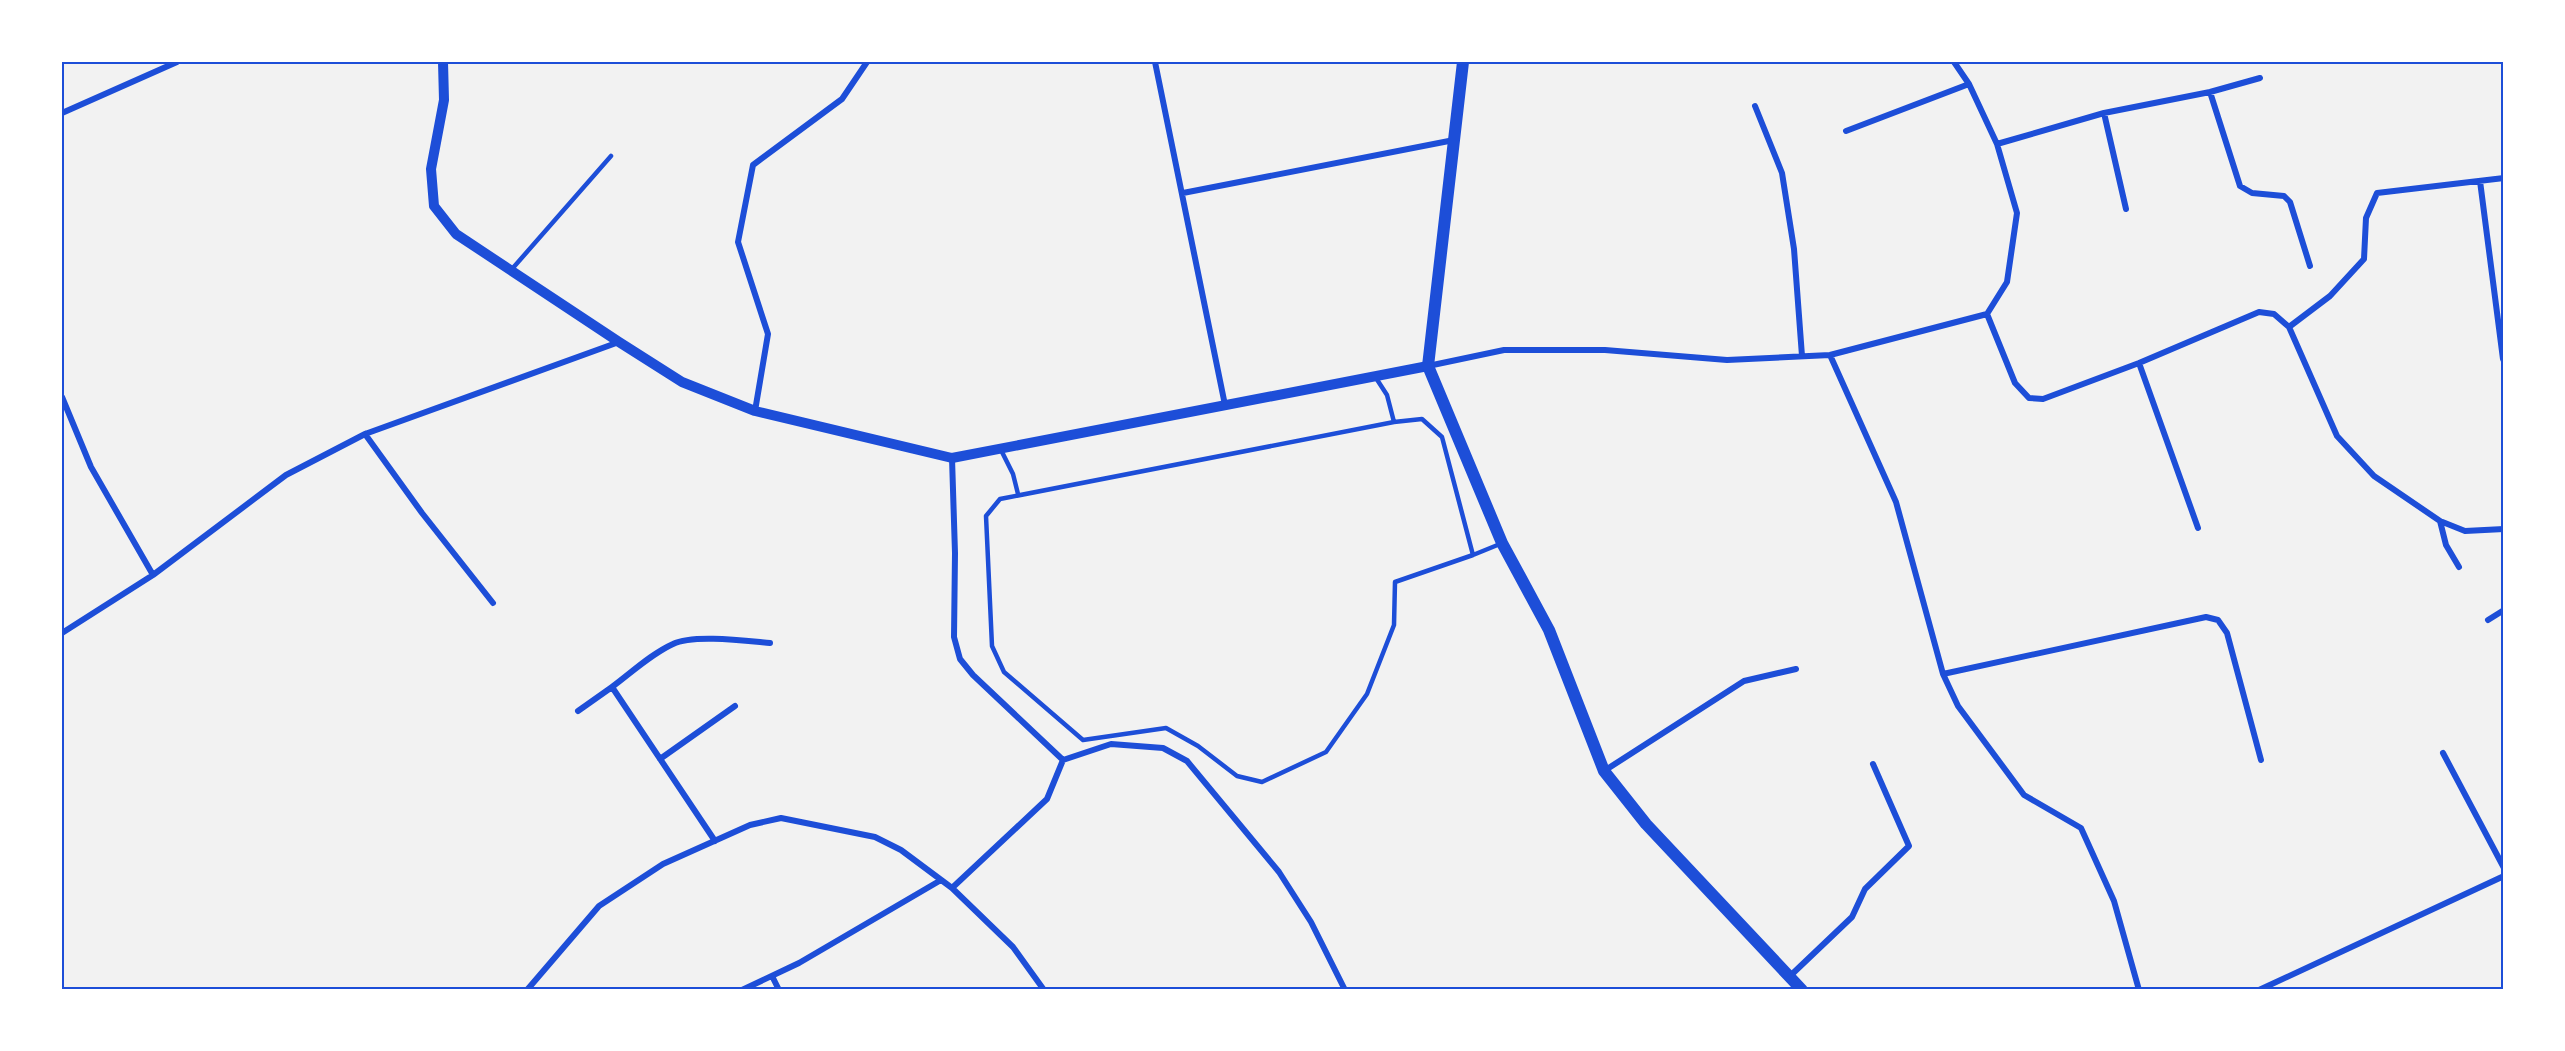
<svg xmlns="http://www.w3.org/2000/svg" width="2565" height="1051" font-family="Quicksand,sans-serif">
<style>
.lines{fill:none;stroke-linecap:round;stroke-linejoin:round}
.service{stroke:#1d4ed8;stroke-width:4.5}
.minor{stroke:#1d4ed8;stroke-width:6}
.tertiary{stroke:#1d4ed8;stroke-width:10}
.secondary{stroke:#1d4ed8;stroke-width:12}
.neatline{fill:none;stroke:#1d4ed8;stroke-width:2}
</style>
<rect width="100%" height="100%" fill="#f2f2f2"/>
<g class="lines">
<!-- service -->
<path class="service" d="M512,269L611,156
M1376,378L1387,395L1394,422
M1000,448L1013,474L1018,494
M1473,555L1442,437L1422,419L1394,422L1000,499L986,516L992,646L1004,672L1083,740L1166,728L1198,746L1237,776L1262,782L1326,752L1367,694L1394,625L1395,582L1473,555L1500,544"/>
<!-- minor -->
<path class="minor" d="M1155,62L1225,405
M2210,92L2240,186L2252,193L2284,196L2290,202L2310,266
M1755,106L1782,173L1794,249L1802,356
M62,113L177,62
M2104,113L2126,209
M1846,131L1969,84
M1997,144L2104,113L2210,92L2260,78
M2480,181L2503,359
M1183,193L1454,140
M1987,314L2015,383L2029,398L2043,399L2139,363L2259,312L2274,314L2289,327L2337,436L2374,476L2440,521L2465,531L2504,529
M2289,327L2330,296L2364,259L2366,218L2377,193L2504,178
M1830,355L1896,502L1943,674L1958,706L2024,795L2081,828L2114,901L2139,990
M2139,363L2198,528
M1428,366L1504,350H1605L1727,360L1830,355L1987,314L2007,282L2017,213L1997,144L1969,84L1954,62
M62,397L91,467L153,575
M755,411L768,334L738,242L753,165L842,99L867,62
M365,434L422,513L493,603
M952,458L955,553L954,637L960,659L973,675L1063,760
M2440,521L2446,545L2459,567
M2488,620L2504,610
M62,633L153,575L286,475L365,434L619,342
M1943,674L2206,617L2218,620L2227,633L2261,760
M578,711L612,687
M2443,753L2504,868
M660,759L735,706
M1604,771L1744,681L1796,669
M715,841L612,687C631,673 651,654 673,644C693,634 747,641 770,643
M772,976L779,990
M1789,977L1852,917L1865,889L1909,846L1873,764
M527,990L599,906L663,864L750,825L781,818L875,837L901,850L952,888
M742,990L799,963L941,880
M1044,990L1013,947L952,888L1047,799L1063,760L1111,744L1163,748L1187,761L1279,872L1311,922L1345,990
M2259,990L2504,876"/>
<!-- tertiary -->
<path class="tertiary" d="M443,62L444,100L431,169L434,206L456,234L619,342L682,382L755,411L952,458L1428,366"/>
<!-- secondary -->
<path class="secondary" d="M1463,62L1428,366L1502,543L1549,630L1604,771L1646,824L1802,990"/>
</g>
<!-- border -->
<rect width="2565" height="1051" fill="none" stroke="#ffffff" stroke-width="126"/>
<rect x="63" y="63" width="2439" height="925" class="neatline"/>
</svg>
